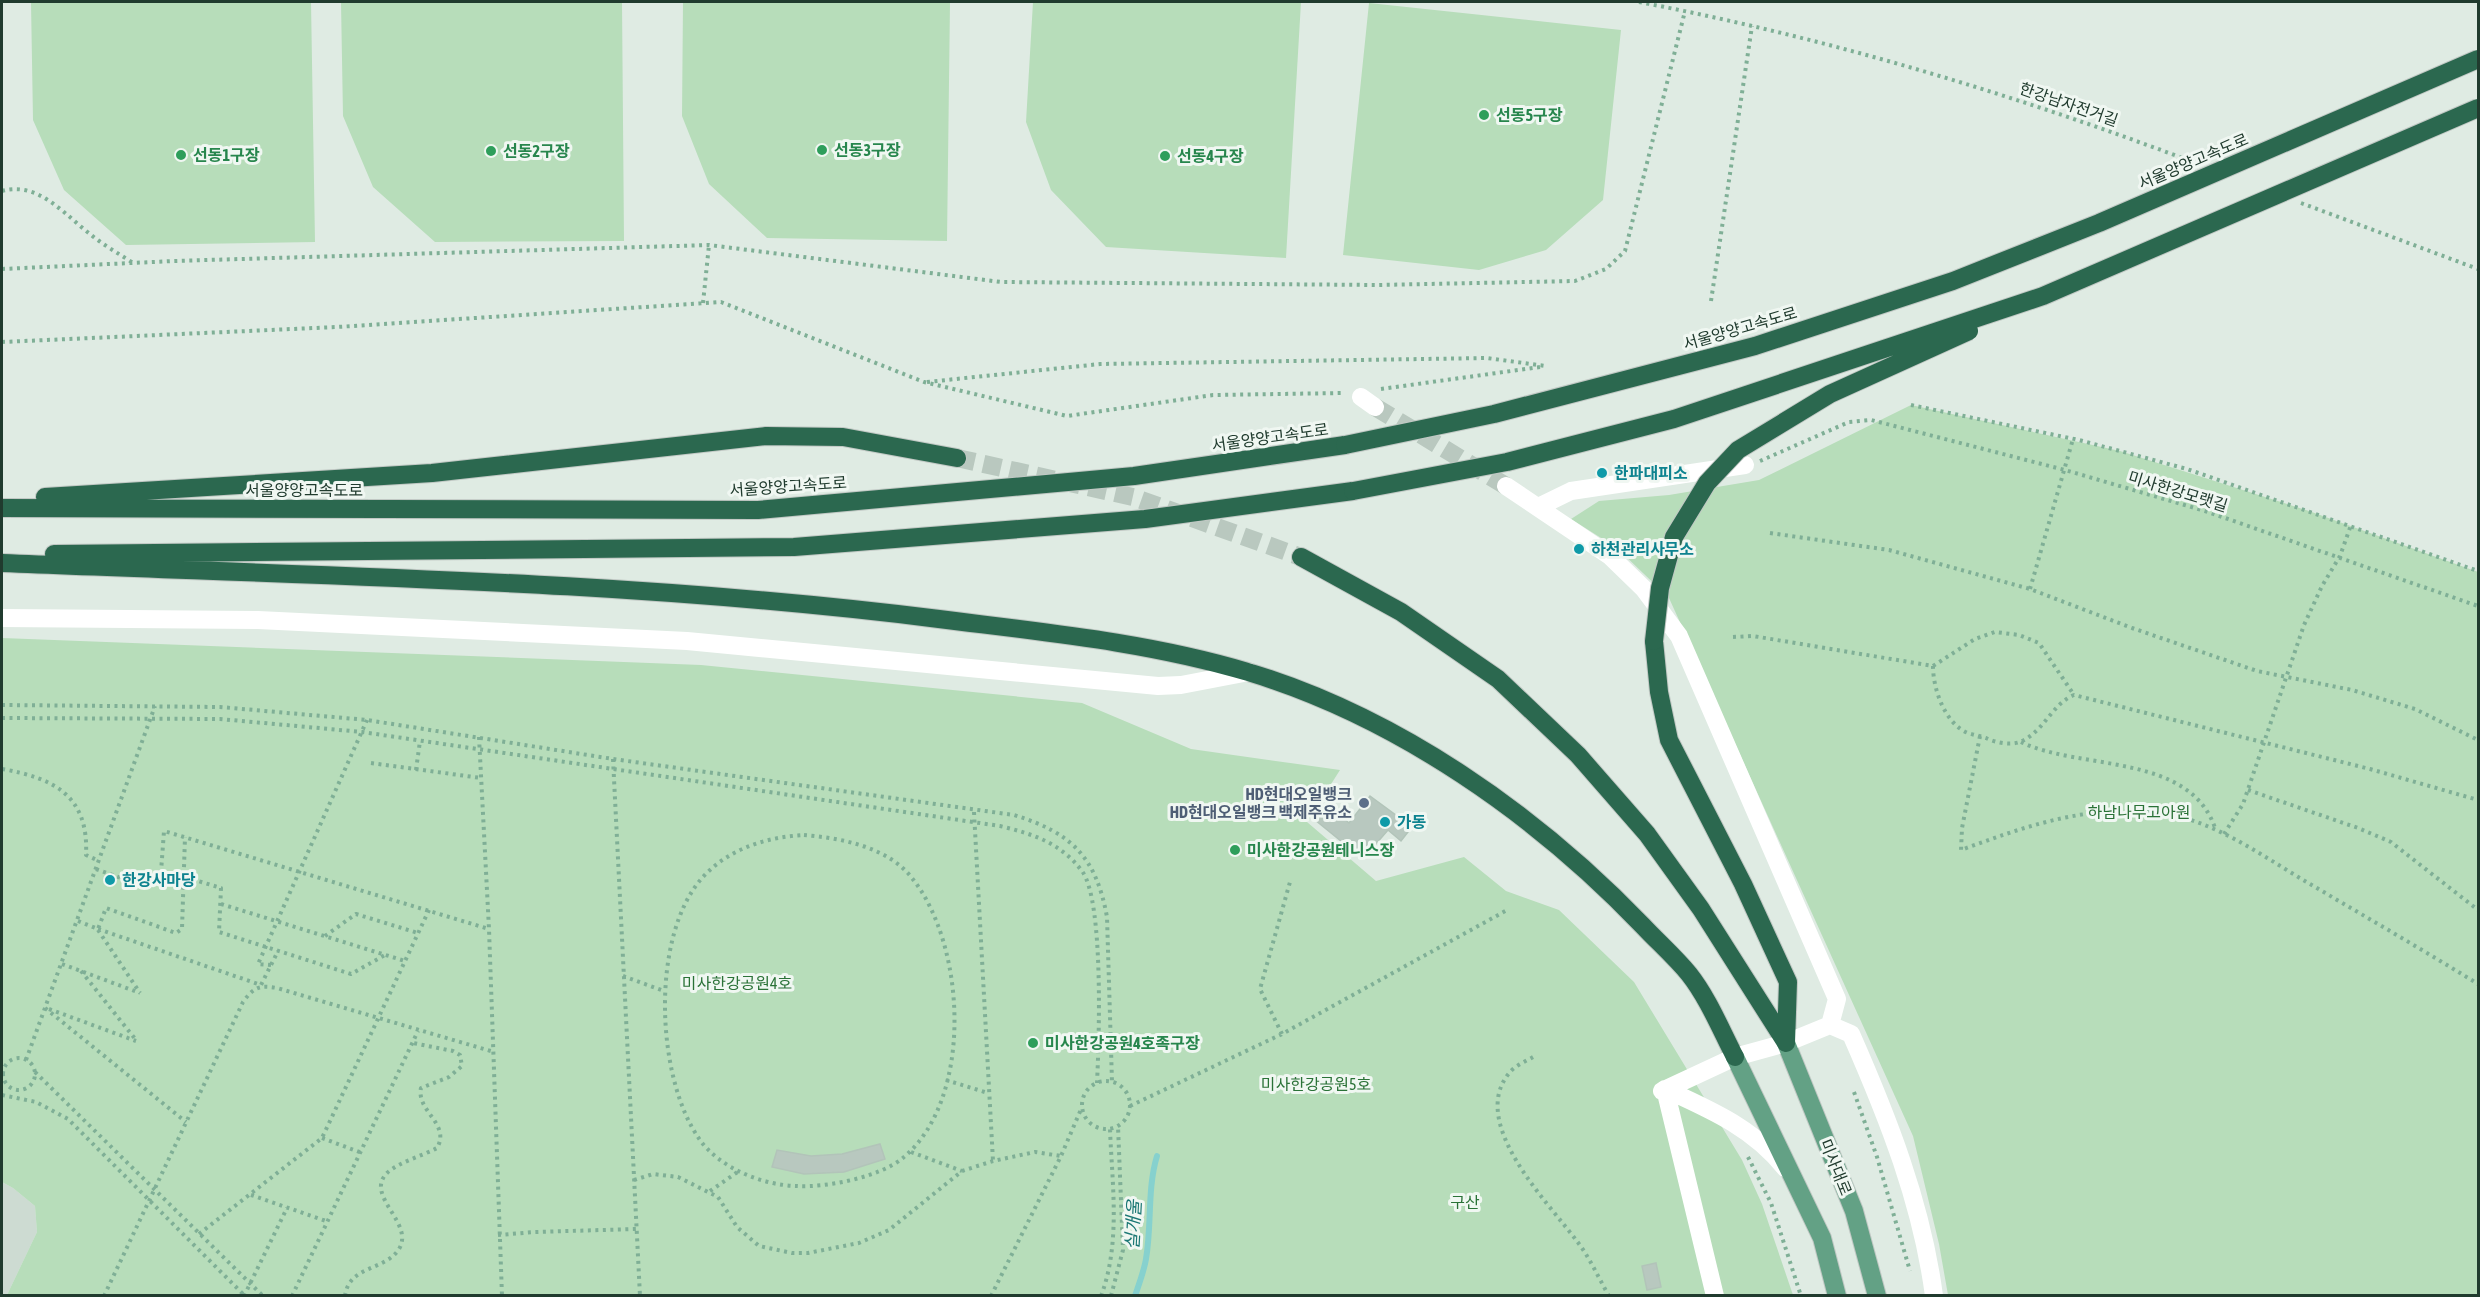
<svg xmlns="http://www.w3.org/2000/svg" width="2480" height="1297" font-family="'Asap Condensed','Noto Sans KR',sans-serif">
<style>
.built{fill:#cddbd2}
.green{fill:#b7ddba}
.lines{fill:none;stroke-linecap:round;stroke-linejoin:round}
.stream{stroke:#86d1ce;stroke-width:6}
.building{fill:#b8c8bf;stroke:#b2c4b9;stroke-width:1.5}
.minor-tunnel{stroke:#b9c8bf;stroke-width:18;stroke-dasharray:18 9;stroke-linecap:butt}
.highway-tunnel{stroke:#b9c8bf;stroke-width:18;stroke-dasharray:18 9;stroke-linecap:butt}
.major-casing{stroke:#c1c8c4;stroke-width:20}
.highway-casing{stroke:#c1c8c4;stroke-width:20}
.path{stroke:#7faf96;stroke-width:4;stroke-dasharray:3 4.5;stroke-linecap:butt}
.minor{stroke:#fff;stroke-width:18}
.major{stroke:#63a185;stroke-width:18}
.highway{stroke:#2b684f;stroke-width:18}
.highway-bridge-casing{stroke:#c1c8c4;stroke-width:20;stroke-linecap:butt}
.highway-bridge{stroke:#2b684f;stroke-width:18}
.leisure-dot{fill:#2e9e5b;stroke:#f0f7f2;stroke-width:2}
.culture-dot{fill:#0f9aa8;stroke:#f0f7f2;stroke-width:2}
.service-dot{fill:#5c6f8a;stroke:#f0f7f2;stroke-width:2}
.labels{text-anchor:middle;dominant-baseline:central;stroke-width:6;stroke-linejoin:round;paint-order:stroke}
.street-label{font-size:16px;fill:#203b2e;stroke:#f0f7f2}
.leisure-label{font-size:16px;font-weight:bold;fill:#27864d;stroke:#f0f7f2;text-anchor:start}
.culture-label{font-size:16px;font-weight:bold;fill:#0d838f;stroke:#f0f7f2;text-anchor:start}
.service-label{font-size:16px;font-weight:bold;fill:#4e5e75;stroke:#f0f7f2;text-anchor:end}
.park-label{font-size:16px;fill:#2a7237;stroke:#f0f7f2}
.water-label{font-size:18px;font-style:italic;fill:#1a7774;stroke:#f0f7f2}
</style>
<rect width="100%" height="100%" fill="#dfebe3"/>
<!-- built -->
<path class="built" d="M2,1182L13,1188L35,1206L37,1232L7,1295L2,1296Z"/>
<!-- green -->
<path class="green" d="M31,2H311L315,242L126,245L64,190L33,120Z
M341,2H622L624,241L435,242L373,187L343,116Z
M683,2H950L947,241L767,238L709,184L682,116Z
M1033,2H1301L1286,258L1106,247L1051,190L1026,122Z
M1369,3L1621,30L1603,200L1546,250L1479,270L1343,255Z
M1911,405L2120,451L2309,511L2478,572V1295H1948L1939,1244L1913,1136L1669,598L1617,548L1571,519L1599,501L1669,495L1759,480Z
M2,638L701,665L1082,703L1191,749L1340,770L1307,822L1376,881L1464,857L1506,891L1559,910L1634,982L1742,1160L1762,1204L1793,1295H7L37,1232L35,1206L13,1188L2,1182Z"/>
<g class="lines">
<!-- stream -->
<path class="stream" d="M1135,1296C1139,1284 1144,1271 1146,1259C1152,1224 1147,1189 1157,1156"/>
</g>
<!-- building -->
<path class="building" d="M1370,796L1412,827L1401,841L1388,830L1363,859L1315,820L1328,805L1349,823Z
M880,1144L885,1159L844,1172L804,1174L772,1167L777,1150L811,1156L842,1154Z
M1656,1263L1661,1287L1647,1290L1642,1266Z"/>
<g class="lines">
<!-- minor-tunnel -->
<path class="minor-tunnel" d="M1375,407L1506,486"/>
<!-- highway-tunnel -->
<path class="highway-tunnel" d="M957,458L1133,497L1301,557"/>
<defs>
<path id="major" d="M1786,1043L1854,1211L1877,1296
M1735,1057L1822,1238L1837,1296"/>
<path id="highway" d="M45,497L432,473L766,436L843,437L957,458
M2,508L758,510L1134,476L1345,445
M54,554L794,547L1145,519L1353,491
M1301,557L1401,612L1498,679L1578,755L1647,834L1701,909L1786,1043
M2,563C314,576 629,580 939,619C1042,632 1148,642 1248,672C1397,717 1537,815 1643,926C1658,942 1675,957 1689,974C1708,998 1721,1030 1735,1057
M1654,641L1659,692L1669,740L1743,884L1788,982L1786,1043"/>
</defs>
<!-- major casing -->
<use href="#major" class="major-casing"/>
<!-- highway casing -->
<use href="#highway" class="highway-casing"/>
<!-- path -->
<path class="path" d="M1639,2C1828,38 2013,94 2193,162
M2,191C38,181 64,214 90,234C103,245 118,253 133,263
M2301,203L2478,269
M2,269L174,261L709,245L1001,282L1378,285L1575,281L1606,269L1625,251L1685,11
M1711,301L1752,26
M703,303L709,245
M2,342L337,327L721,302L924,382L1067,416L1213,395L1344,393
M927,382L1100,364L1487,358L1546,366
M1381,389L1540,367
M1911,405L2079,440L2187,469L2478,571
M1760,461L1849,422L1871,420L2065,470L2205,511L2478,606
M1770,533L1889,550L2030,589L2132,628L2257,671L2352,690L2415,709L2478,740
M2030,589L2073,439
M1733,637L1753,636L1933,666C1933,689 1945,724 1968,733C1974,735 1980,736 1986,738C1996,743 2012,746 2022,741C2045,730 2052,704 2074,695L2370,769L2478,800
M1933,666L1975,639L1995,632L2019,635L2039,643L2074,695
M2,705L220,707L367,720L613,759L1014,815C1072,833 1096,857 1107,917L1112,1082
M2,718L220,719L362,732L1000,826C1033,834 1061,843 1082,871C1104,901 1099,1041 1097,1083
M1980,736L1962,828L1961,850C2023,827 2083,806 2150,812C2210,816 2260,855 2310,884C2366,917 2423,950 2478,984
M479,737L489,929L502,1296
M2021,742C2080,771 2192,752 2216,831
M613,759L640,1296
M371,763L481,778
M2,769C54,778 89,796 86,855L99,861
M416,770L420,741
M2248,790L2358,828L2391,842L2478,910
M974,812L993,1161
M2224,834L2243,804L2304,625L2322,586L2340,556L2351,525
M804,835C841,838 888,847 912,878C966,945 974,1098 904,1157C881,1177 826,1188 796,1186C762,1185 720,1168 700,1140C656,1079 650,937 702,878C728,849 766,837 804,835Z
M96,869L146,887L156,883L161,872L164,831L489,929
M185,877L221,888L219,932L351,974L385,955
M221,904L405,961
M78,921L98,929L106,908L176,933L182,929L185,837
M98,929L261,985L278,951
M98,930L140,993
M325,936L356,914L418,933
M62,964L140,993
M271,965L258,964L367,720
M81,971L136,1040
M623,976L664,991
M45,1008L186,1122
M49,1009L136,1041
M1282,1034L1260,989L1290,882
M1533,1057C1526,1061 1515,1066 1510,1072C1467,1122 1547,1201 1576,1240C1589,1256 1598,1277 1609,1296
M3 1074a16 16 0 1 1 32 0a16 16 0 1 1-32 0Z
M26,1060L155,706
M35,1072L263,1296
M946,1080L988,1093
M1082 1105a24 24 0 1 1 48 0a24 24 0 1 1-48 0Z
M1854,1092L1877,1157L1910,1271
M2,1095L36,1102L68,1119L245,1296
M1130,1106L1282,1034L1509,909
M322,1138L362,1153
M911,1152L962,1171
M1748,1157L1771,1203L1801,1296
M634,1180L653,1174L678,1177L718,1197L737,1227L759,1246L792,1253H808L859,1243L889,1230L962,1171L993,1161L1035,1152L1061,1156
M710,1191L739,1171
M251,1195L329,1222
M199,1234L322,1138L429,910
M498,1235L535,1232L636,1229
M104,1296L243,1002C254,987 259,985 277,988L494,1052
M244,1296L287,1208
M292,1296L418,1031
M345,1296C349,1265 385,1271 399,1249C415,1223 364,1196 387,1173C399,1162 422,1156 437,1148C451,1124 416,1111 421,1088L449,1077L462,1066L460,1055L453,1051L413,1043
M991,1296L1061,1156L1082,1107
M1101,1296C1121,1243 1112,1184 1110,1129
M1111,1296L1123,1250L1118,1126"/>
<!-- minor -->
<path class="minor" d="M1361,397L1375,407
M1506,486L1610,556L1644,589L1679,636L1837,999L1830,1025
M1538,507L1571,491L1745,465
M2,618L258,620L687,641L1158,686L1181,685L1249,672
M1665,1089L1715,1296
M1665,1089C1711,1110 1753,1128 1785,1168
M1662,1091L1735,1057L1786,1043L1830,1025L1851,1034C1888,1118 1922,1204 1934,1296"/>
<!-- major -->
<use href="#major" class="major"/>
<!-- highway -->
<use href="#highway" class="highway"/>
<defs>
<path id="highway-bridge" d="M1345,445L1494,414L1755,346L1953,281L2099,223L2478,59
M1353,491L1507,462L1674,419L2043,296L2478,108
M1654,641L1660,588L1674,537L1707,483L1738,450L1830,394L1969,331"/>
</defs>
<!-- highway-bridge casing -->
<use href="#highway-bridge" class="highway-bridge-casing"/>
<!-- highway-bridge -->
<use href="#highway-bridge" class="highway-bridge"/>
</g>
<!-- markers -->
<g class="leisure-dot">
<circle cx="1484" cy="115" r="6"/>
<circle cx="822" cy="150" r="6"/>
<circle cx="491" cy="151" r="6"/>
<circle cx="181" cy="155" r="6"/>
<circle cx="1165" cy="156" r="6"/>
<circle cx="1235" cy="850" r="6"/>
<circle cx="1033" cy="1043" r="6"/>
</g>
<g class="culture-dot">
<circle cx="1602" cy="473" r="6"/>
<circle cx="1579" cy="549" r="6"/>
<circle cx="1385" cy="822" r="6"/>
<circle cx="110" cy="880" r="6"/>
</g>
<circle class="service-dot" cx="1364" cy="803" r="6"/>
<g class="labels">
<!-- street labels -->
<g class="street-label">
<text transform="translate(2069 104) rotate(19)">한강남자전거길</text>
<text transform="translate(2193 161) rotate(-23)">서울양양고속도로</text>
<text transform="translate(1740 328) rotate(-16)">서울양양고속도로</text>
<text transform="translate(1270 437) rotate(-8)">서울양양고속도로</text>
<text transform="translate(788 486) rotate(-4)">서울양양고속도로</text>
<text x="304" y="490">서울양양고속도로</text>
<text transform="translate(2178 491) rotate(17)">미사한강모랫길</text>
<text transform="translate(1836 1167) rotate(68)">미사대로</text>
</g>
<!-- leisure labels -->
<g class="leisure-label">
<text x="1496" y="115">선동5구장</text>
<text x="834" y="150">선동3구장</text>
<text x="503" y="151">선동2구장</text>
<text x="193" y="155">선동1구장</text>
<text x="1177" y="156">선동4구장</text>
<text x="1247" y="850">미사한강공원테니스장</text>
<text x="1045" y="1043">미사한강공원4호족구장</text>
</g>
<!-- culture labels -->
<g class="culture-label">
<text x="1614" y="473">한파대피소</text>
<text x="1591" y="549">하천관리사무소</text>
<text x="1397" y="822">가동</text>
<text x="122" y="880">한강사마당</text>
</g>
<!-- service labels -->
<g class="service-label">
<text x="1352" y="794">HD현대오일뱅크<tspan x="1352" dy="18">HD현대오일뱅크 백제주유소</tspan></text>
</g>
<!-- park labels -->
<g class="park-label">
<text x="2139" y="812">하남나무고아원</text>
<text x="737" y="983">미사한강공원4호</text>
<text x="1316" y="1084">미사한강공원5호</text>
<text x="1465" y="1202">구산</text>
</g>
<!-- water labels -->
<g class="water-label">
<text transform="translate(1133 1225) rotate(-87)">실개울</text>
</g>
</g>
<!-- border -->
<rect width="2480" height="1297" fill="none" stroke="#203b2e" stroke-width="6"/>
</svg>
